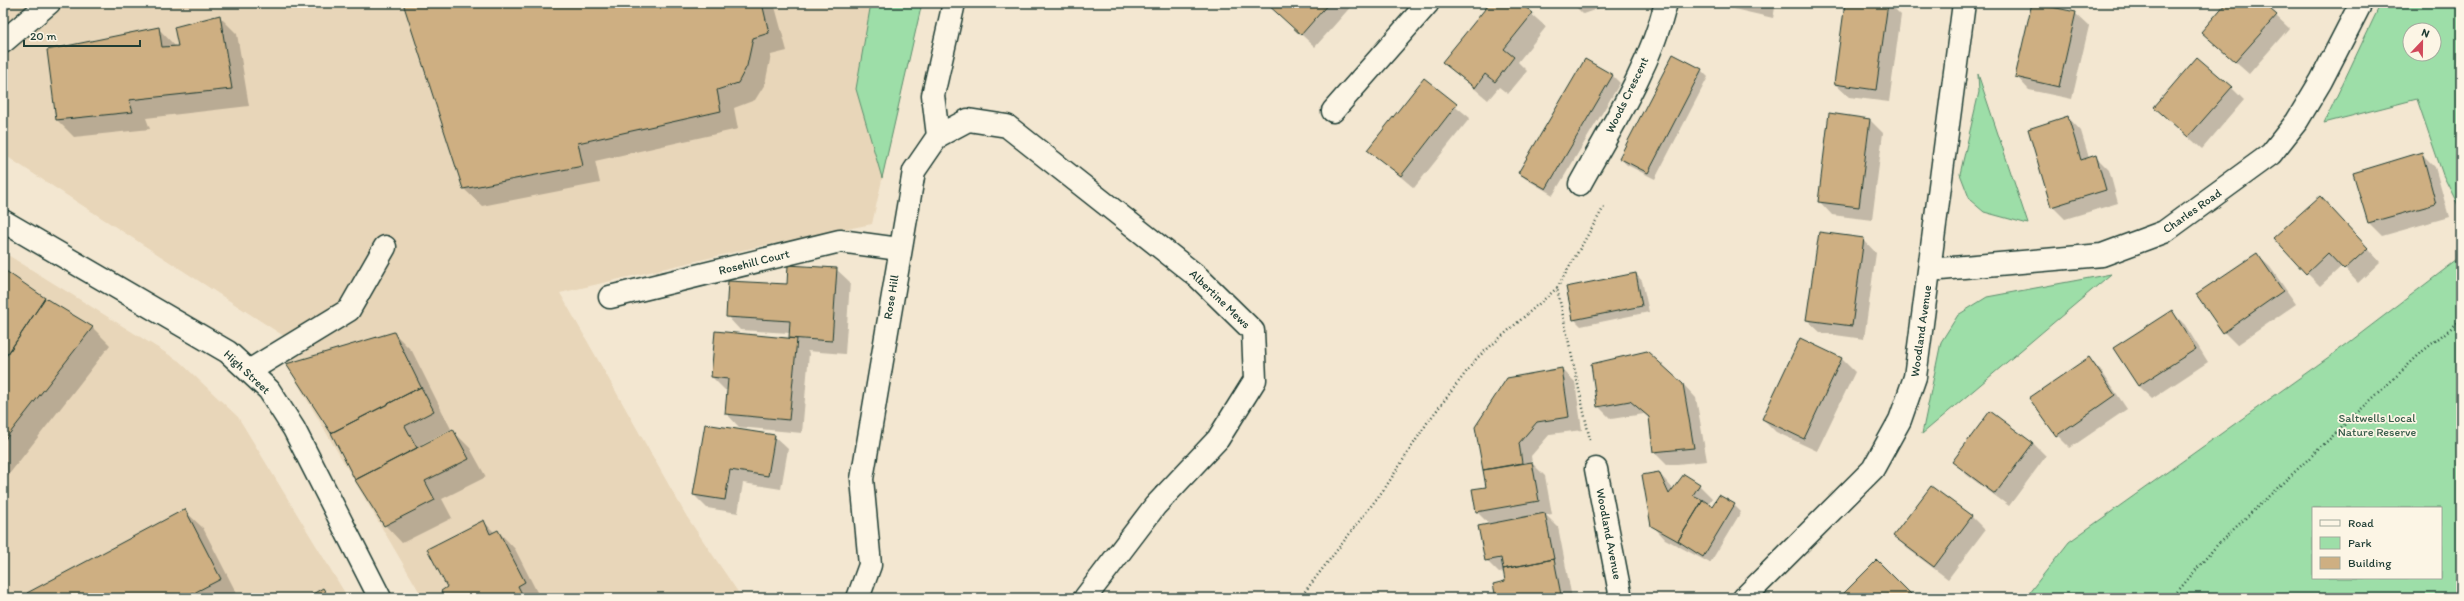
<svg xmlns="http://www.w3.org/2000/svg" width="2464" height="601" font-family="Itim,sans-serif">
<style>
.built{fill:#e8d6b9}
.green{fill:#9ddea8;stroke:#5e8e6e;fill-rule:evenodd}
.shadow{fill:#0003}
.building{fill:#ceaf82;stroke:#1f3d34}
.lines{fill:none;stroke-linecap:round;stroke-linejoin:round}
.service-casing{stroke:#1f3d34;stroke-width:25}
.minor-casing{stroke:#1f3d34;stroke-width:25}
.primary-casing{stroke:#1f3d34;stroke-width:25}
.path{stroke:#1f3d34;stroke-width:2.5;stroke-dasharray:1 3;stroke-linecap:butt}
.service{stroke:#fcf5e5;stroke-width:22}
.minor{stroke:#fcf5e5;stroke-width:22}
.primary{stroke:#fcf5e5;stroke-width:22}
.labels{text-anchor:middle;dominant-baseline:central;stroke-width:3.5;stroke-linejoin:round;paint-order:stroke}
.street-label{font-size:12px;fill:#1f3d34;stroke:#fcf5e5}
.park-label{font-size:12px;fill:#385d4b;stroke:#fcf5e5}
</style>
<rect width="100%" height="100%" fill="#f3e7d1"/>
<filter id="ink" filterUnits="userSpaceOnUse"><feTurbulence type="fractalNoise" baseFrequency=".025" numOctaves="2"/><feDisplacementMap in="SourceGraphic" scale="8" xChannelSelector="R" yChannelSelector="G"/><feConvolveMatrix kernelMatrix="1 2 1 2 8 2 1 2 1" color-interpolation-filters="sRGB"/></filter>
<g filter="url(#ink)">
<!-- built -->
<path class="built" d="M3,3H922L872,224L752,248L560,293L687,517L742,598H423L285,362L307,351L3,154Z
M3,252L179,361L238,417L348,598H3Z"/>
<!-- green -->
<path class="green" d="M871,3H922L882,178L856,89Z
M2381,3H2461V211L2443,175L2417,99L2324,123ZM2410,30H2434V54H2410Z
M1978,74L2028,224L1984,212L1970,200L1960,174L1979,92Z
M2461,257V598H2025L2069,542L2347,344ZM2313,508H2441V578H2313Z
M2111,274L1922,434L1941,342L1958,315L1987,297Z"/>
<!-- shadow -->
<path class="shadow" d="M404,3H774L787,51L771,55L765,84L755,100L734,108L738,129L595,161L600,183L482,206L464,189Z
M1267,3H1354L1315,47Z
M1491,3H1519L1546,27L1518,62L1527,71L1508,94L1499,87L1488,100L1443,62Z
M1572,3H1614L1583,14Z
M1708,3H1776L1773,18Z
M1846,3H1889L1901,15L1889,102L1849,97L1835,84Z
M2033,3L2075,13L2089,26L2072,99L2029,90L2016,76Z
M2228,3H2262L2289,28L2249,74L2216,45Z
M219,16L237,34L249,106L146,118L150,129L74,137L57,120L158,28L176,47Z
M1586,60L1613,76L1620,83L1553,195L1526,179L1519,173Z
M1701,70L1708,77L1655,179L1627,165L1620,158Z
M1424,80L1470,118L1414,188L1369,150Z
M2231,87L2244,100L2202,149L2155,107Z
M1830,114L1870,120L1883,133L1872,220L1832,215L1819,201Z
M2068,117L2081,131L2089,158L2095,156L2109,170L2118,203L2065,219L2052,206Z
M2421,153L2435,167L2449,217L2382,236L2369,223L2354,173Z
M2333,210L2380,262L2358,283L2342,266L2320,286L2307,273Z
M1863,239L1876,253L1864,339L1821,333L1807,320Z
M2256,254L2270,267L2296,304L2237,345L2224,332Z
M836,269L850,282L845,354L807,351L809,353L802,433L739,427L726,413L728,390H725L712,377L790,339V333L740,330L727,316L788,285Z
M3,272L92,327L110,345L3,482V363L7,358L3,356Z
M1636,274L1642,281L1649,312L1581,326L1574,319Z
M2172,312L2185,325L2208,362L2152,399L2138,386Z
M394,333L412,351L451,429L422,444L423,446L453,431L470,448L486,477L442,499L452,518L402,543L385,525Z
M1842,359L1855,372L1817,451L1776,432L1763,419Z
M2089,359L2102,372L2127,409L2070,448L2057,435Z
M1562,369L1575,382L1582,430L1550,434L1531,456L1532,463L1545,476L1552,514L1546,515L1558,527L1572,598H1497L1506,582L1504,572L1499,573L1486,560L1490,525L1477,512L1487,488L1476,428Z
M1683,384L1696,398L1707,461L1667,465L1654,452L1650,419L1644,414L1611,419L1598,406Z
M774,436L788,449L781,489L743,483L738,513L707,508L694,495Z
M2033,443L2046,456L2009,506L1967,475L1954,461Z
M1659,473L1674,490L1699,485L1712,498L1708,504L1713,507L1734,505L1741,512L1710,563L1665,539L1652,525Z
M1931,487L1972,517L1985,530L1948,579L1908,549L1894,536Z
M185,511L203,528L238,596L31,598Z
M484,522L495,533L498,531L515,549L540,598H446L449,588Z"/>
<!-- building -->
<path class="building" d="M403,3H762L769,33L753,38L747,66L738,83L717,90L721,111L578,143L583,166L463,189Z
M1266,3H1329L1301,35Z
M1490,3H1520L1533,13L1504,49L1514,57L1495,82L1485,74L1475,88L1442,62Z
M1845,3H1888L1876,90L1834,84Z
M2032,3L2076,12L2059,87L2015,77Z
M2226,3H2263L2277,15L2235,62L2201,32Z
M220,15L232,89L129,100L133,112L56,120L47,50L159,27L162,47L178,46L174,27Z
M1673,54L1702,69L1648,173L1619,158Z
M2197,57L2232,87L2188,137L2154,107Z
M1585,59L1613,75L1546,189L1518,173Z
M1424,78L1457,104L1401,176L1367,150Z
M1829,113L1870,119L1859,207L1818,202Z
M2068,116L2081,160L2096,155L2106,190L2051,207L2028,129Z
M2422,152L2436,204L2368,223L2353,173Z
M2320,196L2368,248L2344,270L2328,253L2306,274L2273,238Z
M1819,232L1864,238L1852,326L1806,320Z
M2257,253L2283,291L2223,333L2196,294Z
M788,265L837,268L832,341L789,338L790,321L726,317L728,281L787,284Z
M3,269L45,298L8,354L3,352Z
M1636,273L1642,306L1573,320L1566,287Z
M45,298L93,327L3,442V361Z
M2172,310L2196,349L2138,386L2113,348Z
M715,331L797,339L789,420L725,414L728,379L711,377Z
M394,332L421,387L331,433L286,364Z
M1800,338L1842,358L1804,439L1762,419Z
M1647,351L1683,384L1694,448L1653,452L1649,417L1630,401L1597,407L1591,364Z
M2089,357L2115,395L2056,436L2029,398Z
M1562,368L1569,417L1537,422L1519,443L1522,463L1483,470L1475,427L1507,378Z
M421,387L434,411L405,426L417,448L355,480L331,433Z
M1990,411L2033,443L1995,494L1952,462Z
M705,424L775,435L768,476L730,470L725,500L693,495Z
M453,429L469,459L425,481L435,500L384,526L355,480Z
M1532,462L1539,501L1476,512L1472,489L1486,487L1483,470Z
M1659,472L1669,494L1684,474L1700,484L1693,495L1703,500L1678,541L1651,526L1642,475Z
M1931,486L1972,516L1934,567L1893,536Z
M1719,495L1735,504L1703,557L1678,541L1703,500L1712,506Z
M185,509L221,579L184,598H30L27,593Z
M1545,513L1554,559L1503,569L1501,558L1485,561L1478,526Z
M484,520L490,534L498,530L525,582L518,586L524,598H444L441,591L447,587L427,549Z
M1554,559L1561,595L1544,598H1496L1493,584L1505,581L1503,569Z
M1877,560L1912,595L1909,598H1839Z
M323,588L329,598H306Z"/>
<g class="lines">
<defs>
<path id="service" d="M3,42L49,3
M1580,184C1612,126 1650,67 1666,3
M249,371L349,310L385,247"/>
<path id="minor" d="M1333,111L1428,3
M938,136L968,120L1007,126L1198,277L1253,331L1255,380L1218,439L1155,506L1085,598
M1929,270L2102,255L2164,232L2271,154L2297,121L2321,81L2361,3
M610,297L840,241L899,249
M1596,469L1621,598
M858,598L870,565L862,479L914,171L938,136L933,95L954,3
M1744,598L1873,469L1900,420L1915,377L1964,3"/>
<path id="primary" d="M3,221L228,352L269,390L294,429L380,598"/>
</defs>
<!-- service casing -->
<use href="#service" class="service-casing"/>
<!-- minor casing -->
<use href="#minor" class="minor-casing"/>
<!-- primary casing -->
<use href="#primary" class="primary-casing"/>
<!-- path -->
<path class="path" d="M1590,440L1557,288L1604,207
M1300,598L1385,488L1427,423L1477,358L1557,288
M2172,598L2218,544L2423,351L2461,320"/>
<!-- service -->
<use href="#service" class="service"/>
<!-- minor -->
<use href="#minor" class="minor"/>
<!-- primary -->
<use href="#primary" class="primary"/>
</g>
</g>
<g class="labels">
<!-- street labels -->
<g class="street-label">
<text transform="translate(1627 95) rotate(-64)">Woods Crescent</text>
<text transform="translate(2192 211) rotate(-35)">Charles Road</text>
<text transform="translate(754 262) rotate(-14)">Rosehill Court</text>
<text transform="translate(891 297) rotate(-81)">Rose Hill</text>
<text transform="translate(1220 299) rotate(44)">Albertine Mews</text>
<text transform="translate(1921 331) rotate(-82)">Woodland Avenue</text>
<text transform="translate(247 372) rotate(43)">High Street</text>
<text transform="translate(1609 534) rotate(79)">Woodland Avenue</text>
</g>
<!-- park labels -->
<g class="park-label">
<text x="2377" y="418">Saltwells Local<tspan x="2377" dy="14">Nature Reserve</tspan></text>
</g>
</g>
<!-- margin -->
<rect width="2464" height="601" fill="none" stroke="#fcf5e5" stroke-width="16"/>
<rect x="8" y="8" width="2448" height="585" fill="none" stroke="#1f3d34" stroke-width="1.5" filter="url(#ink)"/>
<!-- legend -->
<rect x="2312" y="507" width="130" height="72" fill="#fcf5e5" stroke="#a4ab9e"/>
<rect x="2320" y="520" width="20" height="6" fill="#fcf5e5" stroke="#a4ab9e"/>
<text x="2348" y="527" font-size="12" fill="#1f3d34">Road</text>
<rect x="2320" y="537" width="20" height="12" fill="#9ddea8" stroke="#a4ab9e"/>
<text x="2348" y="547" font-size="12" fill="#1f3d34">Park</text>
<rect x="2320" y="557" width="20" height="12" fill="#ceaf82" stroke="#a4ab9e"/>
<text x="2348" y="567" font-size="12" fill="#1f3d34">Building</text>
<!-- north arrow -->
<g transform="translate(2422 42) rotate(22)"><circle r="19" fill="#fcf5e5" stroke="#a4ab9e"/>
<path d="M0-3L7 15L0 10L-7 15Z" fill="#d1495b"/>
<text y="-6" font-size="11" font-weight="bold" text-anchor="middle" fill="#1f3d34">N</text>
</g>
<!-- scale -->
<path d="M24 40v6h116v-6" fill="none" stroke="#1f3d34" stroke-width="2"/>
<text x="30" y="40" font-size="12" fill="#1f3d34" stroke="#fcf5e5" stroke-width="3" paint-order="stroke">20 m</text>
</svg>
